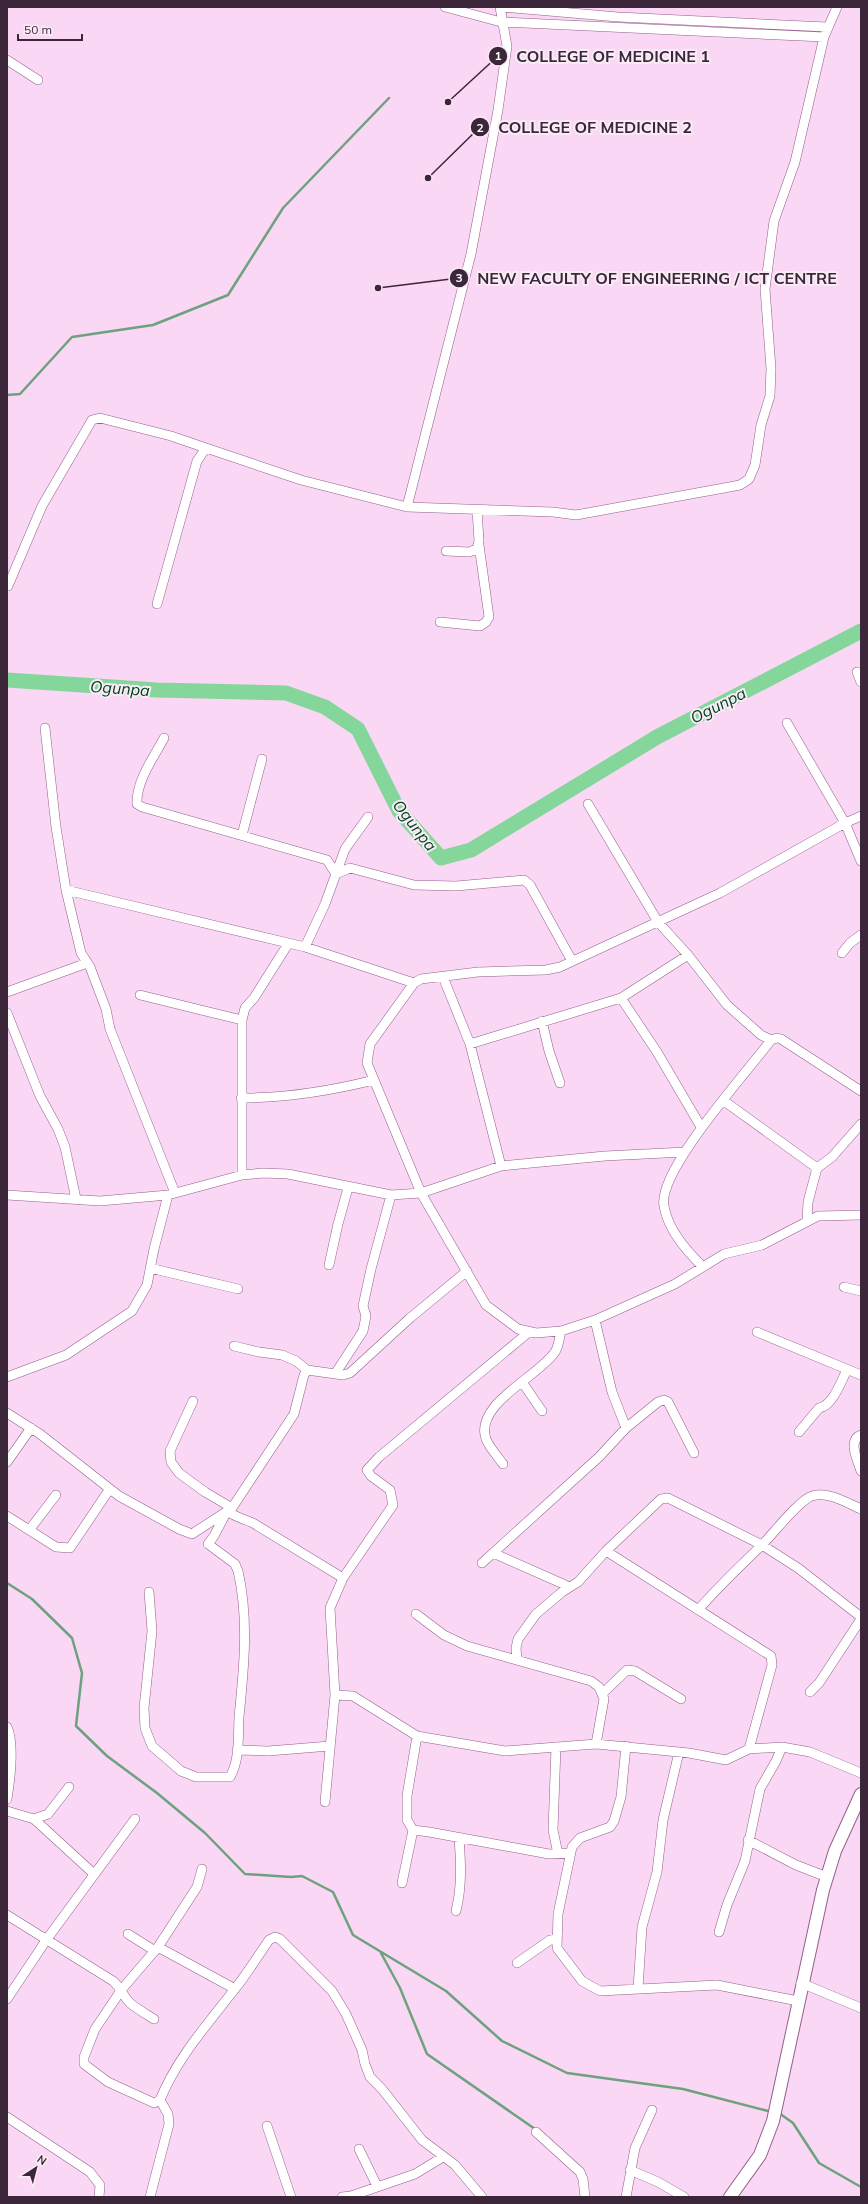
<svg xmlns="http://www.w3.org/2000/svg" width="868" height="2204" font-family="Mulish,sans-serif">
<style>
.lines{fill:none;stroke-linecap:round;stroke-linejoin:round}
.stream{stroke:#6ea17e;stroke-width:2.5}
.river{stroke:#84d69b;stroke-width:15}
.minor-casing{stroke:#935f8b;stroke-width:10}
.tertiary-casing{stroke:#935f8b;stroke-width:14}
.minor{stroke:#fff;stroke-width:9}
.tertiary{stroke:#fff;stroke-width:12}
.labels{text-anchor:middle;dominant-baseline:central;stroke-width:4;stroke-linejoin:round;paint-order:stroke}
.water-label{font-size:16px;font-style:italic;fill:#00411c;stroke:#f9ecf6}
.leader{fill:none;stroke:#3c2639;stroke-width:1.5}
.callout-dot{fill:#3c2639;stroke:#f9ecf6;stroke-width:1.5}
.mark-label{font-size:12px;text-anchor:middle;font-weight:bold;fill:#fff}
.callout-label{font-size:16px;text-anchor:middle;font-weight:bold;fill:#3c2639;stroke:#f9ecf6;stroke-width:4;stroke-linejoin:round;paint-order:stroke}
</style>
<rect width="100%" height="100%" fill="#fad7f4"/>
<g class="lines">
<!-- stream -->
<path class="stream" d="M7,395L20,394L72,337L153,325L228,295L283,208L389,98
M7,1583L32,1599L72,1638L82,1673L76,1726L107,1756L157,1793L205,1833L245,1874L291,1877L302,1876L333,1892L353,1935L446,1991L502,2041L567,2073L683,2089L772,2112
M381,1953L400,1988L427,2054L535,2129
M779,2113L793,2123L819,2163L861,2187"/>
<!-- river -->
<path class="river" d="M7,680L157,690L286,693L325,707L358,729L399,811L441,858L471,850L657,737L861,631"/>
<defs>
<path id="minor" d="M445,7L501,22L824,37
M501,7L618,17L827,27
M7,60L38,80
M407,507L471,254L498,110L507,46L500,7
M446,551L469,552L477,549L479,541L477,510
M8,586L42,506L92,420L100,418L171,436L206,448
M157,604L197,461L206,448L301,480L407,507L553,512L576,515L724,488L740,485L749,479L755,465L761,425L770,396L771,368L765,289L774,221L795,162L824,37L837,7
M440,622L480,626L486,622L489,617L479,545
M857,672L861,682
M787,723L845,823L861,861
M45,728L56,827L66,890L81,953L90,967L106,1009L110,1029L175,1193
M164,738C154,757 136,781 137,804L142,807L327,860L336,874L350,868L414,885L456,886L524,880L530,885L572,961
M588,804L658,922L688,955L727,1005L761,1035L771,1040L777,1038L781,1039L861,1091
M861,816L845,823L720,893L560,967L546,970L478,972L421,979L414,983L370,1044L367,1063L421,1193L486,1305L518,1329L536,1333L561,1331L595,1320L675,1284L724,1254L762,1245L818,1216L861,1215
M242,835L262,759
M66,890L305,947L414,983
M305,947L325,904L345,849L368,817
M842,953L850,943L861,935
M443,977L470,1044L501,1166
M7,992L87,963
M140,995L242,1020
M621,998L657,1052L701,1127
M7,1013L40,1096L58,1129L65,1147L76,1199
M542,1021L549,1051L560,1083
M470,1044L621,998L688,955
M241,1098C287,1098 330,1091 374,1080
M724,1101L817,1168
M242,1175V1020L245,1008L254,998L288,944
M7,1195L100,1201L168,1195L242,1175L263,1173L288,1174L391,1195L421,1193L501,1166L605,1156L685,1152
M807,1221L808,1202L817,1168L832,1157L861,1124
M329,1265L338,1224L348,1188
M703,1267C686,1250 668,1230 664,1206C657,1171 748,1071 771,1040
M150,1268L238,1289
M844,1287L861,1291
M595,1320L612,1392L626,1428
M757,1332L861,1375
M234,1346L259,1352L282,1355L296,1361L307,1370L343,1375L350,1373L410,1318L467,1271
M335,1374L363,1331L366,1316L363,1306L371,1269L391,1195
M7,1377L66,1355L132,1311L147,1285L154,1249L168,1195
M522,1382L542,1411
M193,1401L170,1451L171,1462L179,1473L205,1492L232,1508
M7,1413L40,1434L119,1496L179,1529L192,1534L232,1508L294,1414L304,1375L307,1370
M799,1432L819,1408C833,1406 841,1381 847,1370
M861,1435C847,1440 858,1461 861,1471
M7,1462L31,1428
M503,1464C498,1457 489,1447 486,1439C474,1404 538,1377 555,1352C559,1346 559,1338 561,1331
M227,1511C235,1517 244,1519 253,1523L343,1578
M7,1516L56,1547L70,1548L109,1490
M30,1529L56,1495
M606,1551L771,1656L772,1665L749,1749
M493,1553L570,1587
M482,1563L599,1457L626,1428L658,1402L664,1400L668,1402L694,1453
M149,1592L152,1631L144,1708L145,1728L152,1746L181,1771L196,1777H230C240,1760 238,1736 239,1717C244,1668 249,1619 238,1571L235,1564L208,1544L214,1536L227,1511
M698,1610C718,1587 740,1566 762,1545C773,1534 799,1500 812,1496C828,1491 847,1503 861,1509
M416,1614L444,1635L467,1646L591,1681L599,1687L604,1699L596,1744
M517,1659L516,1648L518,1639L536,1614L562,1592L578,1582L606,1551L661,1499L668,1498L762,1545L798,1568L861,1617
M810,1692L819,1683L861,1619
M603,1693L627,1670L635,1671L681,1699
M335,1695L353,1696L417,1736L505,1751L596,1744L689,1753L726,1760L749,1749L782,1747L810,1752L861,1773
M7,1727C15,1744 10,1780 7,1799
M626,1746L621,1797L614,1821L610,1827L580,1838L572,1847L558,1914L557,1948L582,1981L600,1991L717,1985L798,2001
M556,1747L553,1830L558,1854
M237,1750L268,1751L330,1746
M325,1802L335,1695L330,1608L343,1578L393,1505L390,1490L371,1476L367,1470L379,1457L529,1332
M7,1811L34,1819L94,1874
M34,1819L48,1814L69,1787
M413,1830L407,1820V1796L417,1736
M748,1840L796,1865L827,1877
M202,1869L197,1887L158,1947L122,1989L95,2029L84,2057V2064L108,2082L154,2103L160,2100C177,2058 207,2025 234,1990C247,1974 258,1956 269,1940L275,1937L280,1939L332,1991L346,2014L362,2050L365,2064L370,2077L382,2089L422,2140L455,2165L482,2197
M402,1883L413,1830L429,1832L549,1854L571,1853
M456,1911C462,1886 461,1864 459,1838
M7,1915L113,1981C121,1988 123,1996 130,2003C137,2009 146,2014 154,2019
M719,1932L727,1905L745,1861L760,1789L776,1761L782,1747
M128,1934L155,1951
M158,1947L235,1989
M517,1963L550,1940L557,1939
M801,1983L861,2008
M638,1988L642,1927L657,1872L663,1820L679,1752
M7,1999L47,1939L135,1819
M7,2117L90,2172L100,2185L99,2197
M267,2126L291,2197
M536,2132L580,2172L583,2179L585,2197
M359,2149L377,2186
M630,2170L658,2182L684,2197
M150,2197L169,2124L168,2114L160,2100
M342,2197L351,2196L415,2174L443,2157
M626,2197L635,2148L652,2110"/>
<path id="tertiary" d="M730,2197L760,2155L773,2121L823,1890L835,1851L861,1794"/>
</defs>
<!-- minor casing -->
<use href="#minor" class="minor-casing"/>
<!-- tertiary casing -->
<use href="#tertiary" class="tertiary-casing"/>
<!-- minor -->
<use href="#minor" class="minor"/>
<!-- tertiary -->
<use href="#tertiary" class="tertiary"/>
</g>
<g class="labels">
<!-- water labels -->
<g class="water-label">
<text transform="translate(120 688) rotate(4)">Ogunpa</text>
<text transform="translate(718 705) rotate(-27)">Ogunpa</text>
<text transform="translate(415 825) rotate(52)">Ogunpa</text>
</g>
</g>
<!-- callouts -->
<path class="leader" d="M448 102L498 56M428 178L480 127M378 288L459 278"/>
<g class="callout-dot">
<circle cx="448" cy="102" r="4"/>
<circle cx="428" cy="178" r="4"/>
<circle cx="378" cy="288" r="4"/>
<circle cx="498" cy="56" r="10"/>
<circle cx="480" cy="127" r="10"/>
<circle cx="459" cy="278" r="10"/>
</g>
<g class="mark-label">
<text x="498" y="60">1</text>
<text x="480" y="132">2</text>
<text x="459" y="282">3</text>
</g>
<g class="callout-label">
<text x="613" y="62">COLLEGE OF MEDICINE 1</text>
<text x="595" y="133">COLLEGE OF MEDICINE 2</text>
<text x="657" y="284">NEW FACULTY OF ENGINEERING / ICT CENTRE</text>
</g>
<!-- border -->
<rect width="868" height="2204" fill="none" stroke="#3c2639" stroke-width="16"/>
<!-- north arrow -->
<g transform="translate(36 2168) rotate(36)" stroke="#f9ecf6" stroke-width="3" paint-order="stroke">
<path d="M0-3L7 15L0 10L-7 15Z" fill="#3c2639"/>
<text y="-6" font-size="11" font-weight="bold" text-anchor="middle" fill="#3c2639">N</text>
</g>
<!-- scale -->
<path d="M18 34v6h64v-6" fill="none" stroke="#3c2639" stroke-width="2"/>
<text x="24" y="34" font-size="12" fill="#3c2639" stroke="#f9ecf6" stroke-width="3" paint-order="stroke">50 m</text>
</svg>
